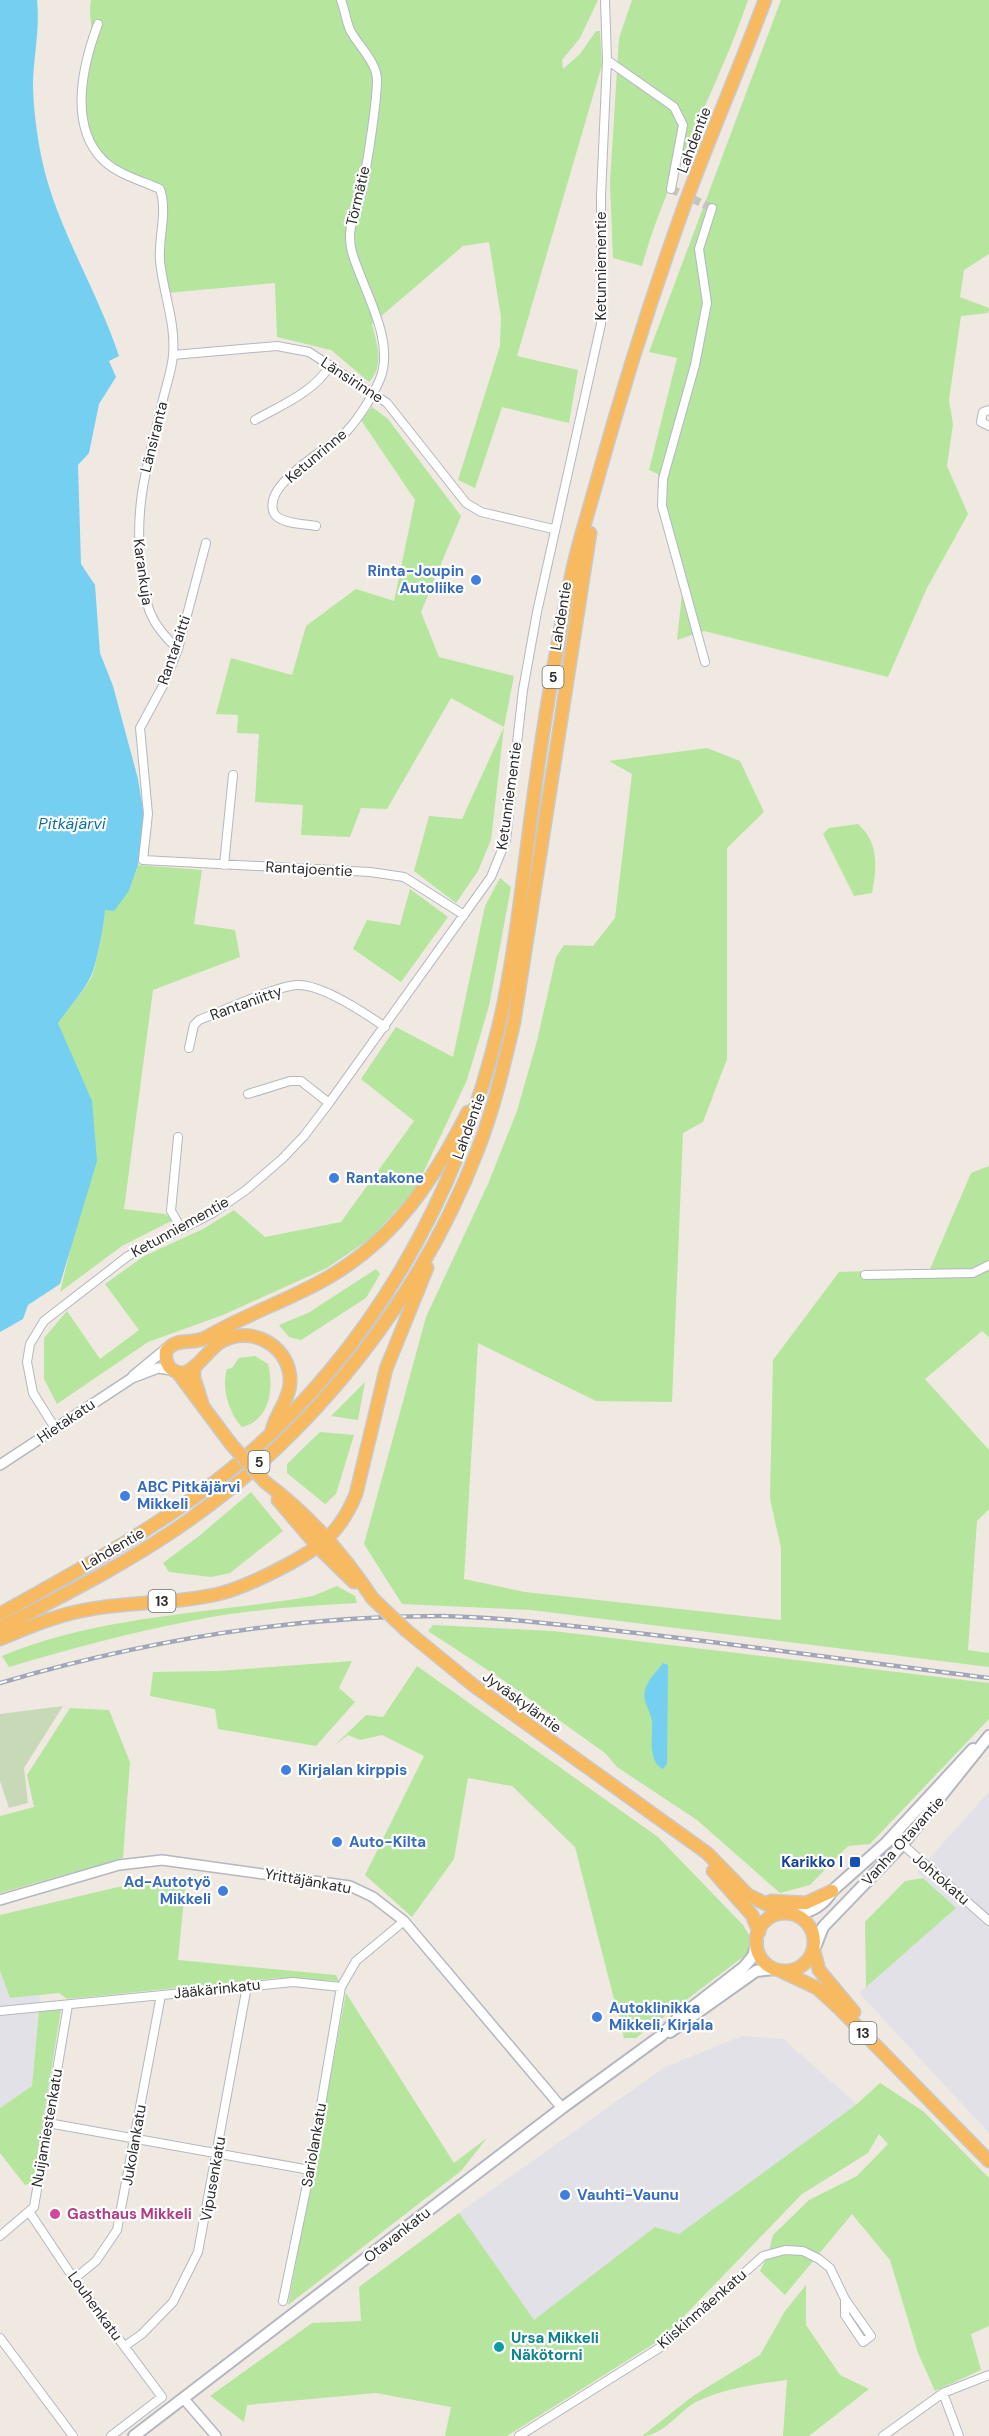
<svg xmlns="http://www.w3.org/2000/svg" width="989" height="2436" font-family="'DM Sans',sans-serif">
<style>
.industrial{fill:#e3e1e8}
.green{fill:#b6e59e}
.cemetery{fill:#c8d9b8}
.water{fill:#75cff0}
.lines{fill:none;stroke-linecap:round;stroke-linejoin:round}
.minor-tunnel{stroke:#c8c4bd;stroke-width:8;stroke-dasharray:8 4;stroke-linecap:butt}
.minor-casing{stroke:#b4b7c1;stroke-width:10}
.tertiary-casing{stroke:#b4b7c1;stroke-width:12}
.secondary-casing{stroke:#b4b7c1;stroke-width:14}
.trunk-casing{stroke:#c9c9c9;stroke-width:15}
.minor{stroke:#fff;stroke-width:8}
.tertiary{stroke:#fff;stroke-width:9}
.secondary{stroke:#fff;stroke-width:10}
.trunk{stroke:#f8ba60;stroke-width:12}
.rail-casing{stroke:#a3a6b8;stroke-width:4.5}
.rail{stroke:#fff;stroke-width:2;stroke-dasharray:7;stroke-linecap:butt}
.trunk-bridge-casing{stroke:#c9c9c9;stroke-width:15;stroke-linecap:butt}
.trunk-bridge{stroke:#f8ba60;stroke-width:12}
.shop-dot{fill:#3f7fe0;stroke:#fff;stroke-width:2}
.transit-dot{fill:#1a4fb4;stroke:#fff;stroke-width:2}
.hotel-dot{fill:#d1479c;stroke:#fff;stroke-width:2}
.culture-dot{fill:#0f9aa8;stroke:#fff;stroke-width:2}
.labels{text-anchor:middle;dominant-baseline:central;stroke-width:4.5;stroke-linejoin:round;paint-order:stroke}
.shield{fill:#fff;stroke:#6d6d6d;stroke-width:1.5}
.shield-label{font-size:14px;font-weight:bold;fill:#2e2e2e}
.street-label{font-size:15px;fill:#2e2e2e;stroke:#fff}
.shop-label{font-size:15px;font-weight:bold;fill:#366cbe;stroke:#fff;text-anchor:start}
.transit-label{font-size:15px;font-weight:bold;fill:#164399;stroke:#fff;text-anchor:end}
.hotel-label{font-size:15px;font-weight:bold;fill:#b23c85;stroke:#fff;text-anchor:start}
.culture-label{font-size:15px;font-weight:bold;fill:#0d838f;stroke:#fff;text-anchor:start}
.water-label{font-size:16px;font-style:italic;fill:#0d6fa3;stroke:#fff}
</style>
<rect width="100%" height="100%" fill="#efe9e1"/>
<!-- industrial -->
<path class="industrial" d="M989,1792V2133L859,1993L955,1908L917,1872Z
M0,1971L10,1998L40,1995L32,2086L0,2108Z
M742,2036L783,2039L857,2104L679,2234L655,2227L534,2321L459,2213L665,2067Z"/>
<!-- green -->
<path class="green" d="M91,0H598L580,38L562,60L563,69L580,54L596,31H600L602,65L517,356L578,370L569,423L502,407L475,488L458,480L500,346L501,317L489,242L463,246L372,324C377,345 385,365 369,382L331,350L277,337L275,283L167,293L160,259V189C121,169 81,158 81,105C81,84 90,62 92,41C93,27 88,14 91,0Z
M632,0H748C717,91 668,174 642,266L613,258L610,182L619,38Z
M781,0H989V254L964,270L960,297L989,308L988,313L961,316L949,400L953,424L947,466L968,514L927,588L888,677L704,631L677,640L683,585L658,474L649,470L677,358L649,352Z
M372,407L388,419L461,516L421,612L439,657L514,676L504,727L491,840L478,871L456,903L414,871L429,816L462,819L504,727L451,698L387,809L361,808L350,837L301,835L303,805L255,802L259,734L237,733L238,715L216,714L231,658L292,675L306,626L356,589L394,601L415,500L361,420Z
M707,748L740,761L764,812L727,848V1059L703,1122L683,1133L672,1402L596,1401L478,1343L464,1579L525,1592L781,1620V1548L770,1499L773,1360L839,1272L930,1269L971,1173L989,1166V1337L982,1331L925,1379L989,1450V1509L977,1521L968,1650L989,1653V1667L531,1610L402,1604L364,1544L426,1317L488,1184L517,1111L537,1041L556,957L564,945L593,946L615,918L632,774L609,761Z
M858,824C879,842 877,868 872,893L854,896L823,834L829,828Z
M138,865L202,870L194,924L235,930L240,957L153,990L124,1209L165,1214L173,1220L122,1246L60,1292L70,1251V1052L58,1023C69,1008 83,992 92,976C96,967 105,920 105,910L129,891Z
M500,878L511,887L489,1006L467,1080L415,1190L371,1238L327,1268L223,1315L148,1342L57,1404L44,1379V1338L67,1311L100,1359L139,1330L105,1284L144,1256L203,1229L234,1210L265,1237L341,1222L414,1121L361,1079L396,1027L453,1057L485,906Z
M410,889L448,917L401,982L353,949L367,920L400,925Z
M376,1269L380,1274L366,1298L301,1340L289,1337L279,1325L308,1313Z
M255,1356L268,1364C274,1389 270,1420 242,1427C229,1413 221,1388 227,1369L232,1368L239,1358Z
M365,1382L358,1420L331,1416Z
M320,1432L354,1435L336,1494L325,1504L287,1473V1464Z
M251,1492L283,1531L230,1573L211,1577L169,1572L163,1563L199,1536Z
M337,1586L355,1596L357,1603C305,1606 252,1609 201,1619C136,1631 72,1648 9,1667L2,1656C99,1615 210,1614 313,1596Z
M433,1625L553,1631L989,1683V1719L870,1844L848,1846L810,1885L780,1893L697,1820L617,1767L605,1753L503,1680L428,1631Z
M352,1661L339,1688L355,1702L316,1746L218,1729L215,1709L150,1696L153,1672L218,1671Z
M417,1666L658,1837L743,1925L756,1947L636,2038H624L575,1847L512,1786L468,1778L454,1859L412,1917L365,1875L424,1756L382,1735L360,1740L348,1735L334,1746L366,1715L383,1717Z
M70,1708L109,1710L130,1762L123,1858L0,1893V1816L34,1807L27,1775Z
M923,1878L956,1908L866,1987L865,1922L905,1881Z
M186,1879L178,1960L336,1975L339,1981L277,1978L67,1999L59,1993L10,1998L0,1971V1915L118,1887Z
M346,1993L454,2163L487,2138L461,2171L288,2305Z
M39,2010H61L33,2182L25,2185L0,2153V2108L32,2086Z
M880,2083L923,2111L989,2178V2326L971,2334L981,2370L935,2391L918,2353L890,2260L852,2214L785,2295L760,2271L768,2255L773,2235L809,2200L857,2176L888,2144L879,2134L868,2153L802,2194L663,2338L507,2436H445L451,2407L376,2393L247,2405L244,2422L210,2396L312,2323L361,2321L359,2287L459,2213L534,2320L655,2227L679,2234L857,2104Z
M806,2285V2325L840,2375L869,2389L809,2436H783L787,2380C757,2384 723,2388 696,2402C678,2412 663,2436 642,2436L693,2396L760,2355L785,2311Z"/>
<!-- cemetery -->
<path class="cemetery" d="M63,1706L24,1768L28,1803L9,1808L0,1781V1714Z"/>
<!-- water -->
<path class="water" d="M0,0H37C40,28 34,54 33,82C33,107 37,136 42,160C57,229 97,289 119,356L109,361L116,377L99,404L89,453L78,465L81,564L95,585L100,653L113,686L138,779L145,822L138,865L129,891L114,911L105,910C105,920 96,967 91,976C83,992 69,1008 58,1023L92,1101L97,1161L60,1284L28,1305L23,1319L0,1332Z
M663,1663L668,1665L667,1764L663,1769C647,1761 653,1737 652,1722C651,1710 642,1703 645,1690C647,1681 658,1670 663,1663Z"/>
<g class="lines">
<!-- minor-tunnel -->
<path class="minor-tunnel" d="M671,189L712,208"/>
<defs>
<path id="minor" d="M98,24C83,64 68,125 103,160C117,174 142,181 160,189C168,213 158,237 160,261C163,292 176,323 173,355C172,371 165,388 162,404C147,467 134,503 141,569C146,607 149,623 178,649
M607,60L674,107L683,125L671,189
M173,355L277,346L309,352L387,403L466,503L481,512L553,529
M989,410L983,412L981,422L989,426
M255,420C280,406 316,391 330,365
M316,526C306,524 279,524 274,513C261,484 329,449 346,432C359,418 373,396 380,379C396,340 362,288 352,252C345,227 358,210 363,186C368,156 376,112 377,82C378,63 359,47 350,30C346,21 345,10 341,0
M206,543L178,649L165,682L140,728L148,814L143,860L370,872L404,877L464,915
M705,662L662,506L663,479L695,365L707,303L699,249L712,208
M224,865L233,775
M189,1048L194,1025L199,1020C223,1011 274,987 296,985C321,983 365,1013 385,1027
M248,1094L290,1081H301L329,1103
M178,1230L177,1221L171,1211L178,1137
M865,1275L973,1273L989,1265
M55,1428L33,1393L27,1362L30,1344L44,1321L128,1256L213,1213L246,1190L282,1159L304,1136L329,1103L491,877L506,840L523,690L537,612L601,324V196L607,60L605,0
M893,1836L989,1921
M0,2011L293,1982L341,1987L356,1961L404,1921
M48,2123L310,2170
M30,2213L74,2279L162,2397L111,2436
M0,2236L34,2207L68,2005
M74,2279L96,2261L117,2230L161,1995
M283,2301L310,2170L341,1987
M0,2338L73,2436
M125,2346L142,2334L173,2302L198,2252L247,1986
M943,2393L959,2436
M519,2436L664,2345L763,2256L785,2250L803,2251L819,2259L830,2268L845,2299V2315L863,2342L871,2336L845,2299
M883,2436L943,2393L989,2375"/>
<path id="tertiary" d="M133,1376L168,1347
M0,1465L132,1378L158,1368L172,1370
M0,1900L119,1865L162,1860L350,1886L373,1897L404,1921L562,2108
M184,2399L216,2436"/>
<path id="secondary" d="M797,1915C812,1911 824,1905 832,1891L886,1843L973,1749
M816,1945L823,1927L902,1845L989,1736
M670,2032L756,1971L774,1969
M134,2436L562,2108L662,2035L677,2019L744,1967L753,1956L757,1943"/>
<path id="trunk" d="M194,1367V1378L202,1403
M178,1373L231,1444
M272,1430C276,1413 289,1401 290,1383C292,1348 253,1324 222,1341C208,1349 199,1368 184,1373C171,1373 164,1364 166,1351C177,1336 192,1346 207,1337C246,1314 290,1300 329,1277C396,1238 434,1179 468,1112
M265,1482C308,1514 344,1555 373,1599
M278,1500L318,1547L354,1582
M0,1614C78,1570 160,1527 230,1470C370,1355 459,1196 500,1021C515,954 522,885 531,817C542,734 555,650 573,568C580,537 590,507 598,477C624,384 653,292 686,201C711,133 740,67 765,0
M0,1628C64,1595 130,1562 189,1520C317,1430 422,1295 478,1149C494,1108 504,1065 514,1022L590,533
M407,1631L473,1685L707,1853L748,1895L782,1912
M0,1639C29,1627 59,1614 91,1609C134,1601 179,1604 222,1593C244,1587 264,1577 285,1566C321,1547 340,1533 356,1494L386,1369L427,1268
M713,1871L752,1915L759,1932
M771,1901L806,1903L832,1891
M756 1942a29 29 0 1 1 58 0a29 29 0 1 1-58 0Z
M814,1951L819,1970L854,2012
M783,1972L817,1988L840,2009L989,2161"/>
</defs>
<!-- minor casing -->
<use href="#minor" class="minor-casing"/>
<!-- tertiary casing -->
<use href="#tertiary" class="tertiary-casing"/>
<!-- secondary casing -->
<use href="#secondary" class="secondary-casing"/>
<!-- trunk casing -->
<use href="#trunk" class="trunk-casing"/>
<!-- minor -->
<use href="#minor" class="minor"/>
<!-- tertiary -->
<use href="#tertiary" class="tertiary"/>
<!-- secondary -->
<use href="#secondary" class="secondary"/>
<!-- trunk -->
<use href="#trunk" class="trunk"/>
<defs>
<path id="rail" d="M0,1683C143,1641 290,1616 440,1616C497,1617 554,1624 610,1630C737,1644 863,1662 989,1678"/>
</defs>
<!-- rail casing -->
<use href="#rail" class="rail-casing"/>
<!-- rail -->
<use href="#rail" class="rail"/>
<defs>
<path id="trunk-bridge" d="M231,1444L265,1482
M373,1599L407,1631"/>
</defs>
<!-- trunk-bridge casing -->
<use href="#trunk-bridge" class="trunk-bridge-casing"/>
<!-- trunk-bridge -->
<use href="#trunk-bridge" class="trunk-bridge"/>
</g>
<!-- markers -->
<g class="shop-dot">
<circle cx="476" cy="580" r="6"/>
<circle cx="334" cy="1178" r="6"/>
<circle cx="125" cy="1496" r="6"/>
<circle cx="286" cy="1770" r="6"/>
<circle cx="337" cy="1842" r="6"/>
<circle cx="223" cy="1891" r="6"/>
<circle cx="597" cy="2017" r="6"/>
<circle cx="565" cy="2195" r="6"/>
</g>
<rect class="transit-dot" x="849" y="1856" width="12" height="12" rx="3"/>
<circle class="hotel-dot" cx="55" cy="2214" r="6"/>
<circle class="culture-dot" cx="499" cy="2347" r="6"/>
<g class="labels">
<!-- shield labels -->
<g class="shield">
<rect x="542.5" y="666" width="21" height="22" rx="4.5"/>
<rect x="248.5" y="1451" width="21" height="22" rx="4.5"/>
<rect x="148.5" y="1590" width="27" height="22" rx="4.5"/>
<rect x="849.5" y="2022" width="27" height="22" rx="4.5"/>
</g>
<g class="shield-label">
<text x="553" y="677">5</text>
<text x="259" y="1462">5</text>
<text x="162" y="1601">13</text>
<text x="863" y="2033">13</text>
</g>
<!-- street labels -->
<g class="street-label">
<text transform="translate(694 140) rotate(-69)">Lahdentie</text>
<text transform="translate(358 196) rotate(-77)">Törmätie</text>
<text transform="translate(601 266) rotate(-90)">Ketunniementie</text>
<text transform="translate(352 380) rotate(33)">Länsirinne</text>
<text transform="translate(154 437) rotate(-76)">Länsiranta</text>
<text transform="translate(316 456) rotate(-40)">Ketunrinne</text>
<text transform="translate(143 572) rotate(82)">Karankuja</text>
<text transform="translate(561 616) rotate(-81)">Lahdentie</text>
<text transform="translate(174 650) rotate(-71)">Rantaraitti</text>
<text transform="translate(509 796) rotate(-82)">Ketunniementie</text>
<text transform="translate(309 869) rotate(3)">Rantajoentie</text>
<text transform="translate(246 1003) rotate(-20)">Rantaniitty</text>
<text transform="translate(469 1126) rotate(-70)">Lahdentie</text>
<text transform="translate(180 1227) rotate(-29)">Ketunniementie</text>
<text transform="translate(66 1421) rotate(-34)">Hietakatu</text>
<text transform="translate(113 1549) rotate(-30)">Lahdentie</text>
<text transform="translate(522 1702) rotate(36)">Jyväskyläntie</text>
<text transform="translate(903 1841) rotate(-48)">Vanha Otavantie</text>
<text transform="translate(941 1879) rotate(41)">Johtokatu</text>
<text transform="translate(308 1881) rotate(10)">Yrittäjänkatu</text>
<text transform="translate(217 1989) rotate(-6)">Jääkärinkatu</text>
<text transform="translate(47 2128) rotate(-80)">Nuijamiestenkatu</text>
<text transform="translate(134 2145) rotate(-80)">Jukolankatu</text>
<text transform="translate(314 2145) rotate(-80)">Sariolankatu</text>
<text transform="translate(213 2179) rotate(-80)">Vipusenkatu</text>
<text transform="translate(397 2235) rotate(-38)">Otavankatu</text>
<text transform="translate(95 2306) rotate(54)">Louhenkatu</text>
<text transform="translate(702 2309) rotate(-41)">Kiiskinmäenkatu</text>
</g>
<!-- shop labels -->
<g class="shop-label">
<text x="464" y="571" text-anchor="end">Rinta-Joupin<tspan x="464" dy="17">Autoliike</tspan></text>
<text x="346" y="1178">Rantakone</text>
<text x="137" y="1487">ABC Pitkäjärvi<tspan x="137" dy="17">Mikkeli</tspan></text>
<text x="298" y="1770">Kirjalan kirppis</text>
<text x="349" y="1842">Auto-Kilta</text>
<text x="211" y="1882" text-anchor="end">Ad-Autotyö<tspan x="211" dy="17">Mikkeli</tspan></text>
<text x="609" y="2008">Autoklinikka<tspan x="609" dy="17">Mikkeli, Kirjala</tspan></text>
<text x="577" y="2195">Vauhti-Vaunu</text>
</g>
<!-- transit labels -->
<g class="transit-label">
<text x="843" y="1862">Karikko I</text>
</g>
<!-- hotel labels -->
<g class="hotel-label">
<text x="67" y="2214">Gasthaus Mikkeli</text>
</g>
<!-- culture labels -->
<g class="culture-label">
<text x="511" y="2338">Ursa Mikkeli<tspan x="511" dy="17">Näkötorni</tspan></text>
</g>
<!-- water labels -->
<g class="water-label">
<text x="72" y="823">Pitkäjärvi</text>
</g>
</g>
</svg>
